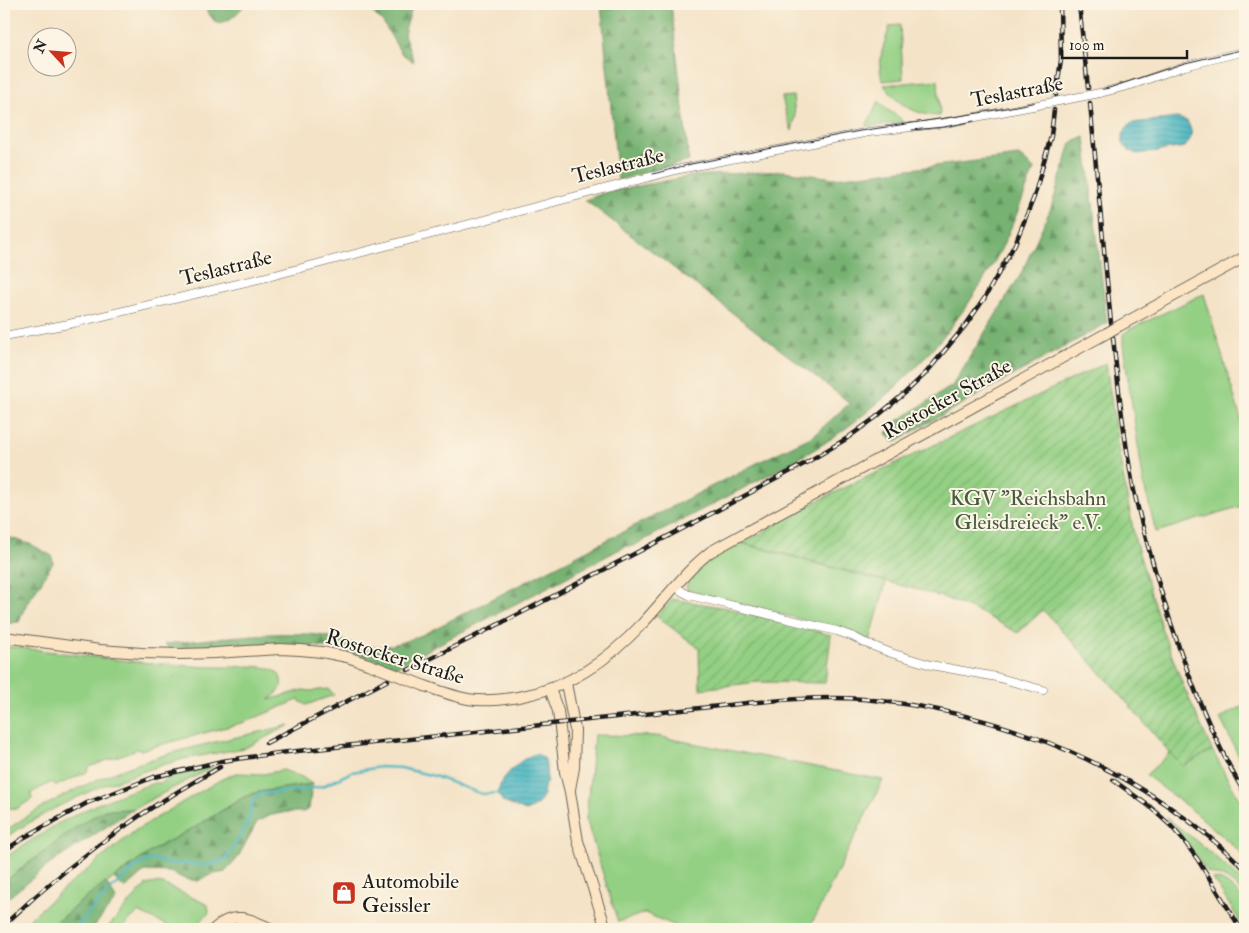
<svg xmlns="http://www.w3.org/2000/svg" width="1249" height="933" font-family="'IM FELL Double Pica',serif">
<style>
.grass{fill:#94d084;stroke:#587650}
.forest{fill:url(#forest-firs);stroke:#4a6747}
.garden{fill:url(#garden-furrows);stroke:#587650}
.water{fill:url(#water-rules);stroke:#32696e}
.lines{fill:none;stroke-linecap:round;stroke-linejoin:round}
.stream{stroke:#47b6c1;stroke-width:2.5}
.street-casing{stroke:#686258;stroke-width:9}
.secondary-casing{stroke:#686258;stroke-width:12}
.street{stroke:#fff;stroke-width:8}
.secondary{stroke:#fce5c4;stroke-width:10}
.tram{stroke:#1c1c1c;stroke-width:1}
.rail-casing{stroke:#1c1c1c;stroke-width:4.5}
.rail{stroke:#fcf5e5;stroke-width:2.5;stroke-dasharray:8;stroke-linecap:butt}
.street-bridge-casing{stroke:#686258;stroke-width:9;stroke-linecap:butt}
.secondary-bridge-casing{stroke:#686258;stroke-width:12;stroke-linecap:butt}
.street-bridge{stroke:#fff;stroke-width:8}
.secondary-bridge{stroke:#fce5c4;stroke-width:10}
.labels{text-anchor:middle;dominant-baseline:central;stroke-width:4;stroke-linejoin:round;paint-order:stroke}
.street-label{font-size:21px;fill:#1c1c1c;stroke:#fcf5e5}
.park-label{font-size:21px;fill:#465b40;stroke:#fcf5e5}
.poi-label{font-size:21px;fill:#1c1c1c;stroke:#fcf5e5;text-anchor:start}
</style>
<defs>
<pattern id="forest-firs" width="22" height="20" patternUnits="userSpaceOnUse" patternTransform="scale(1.25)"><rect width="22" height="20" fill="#77b272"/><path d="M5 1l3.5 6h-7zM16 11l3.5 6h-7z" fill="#61905d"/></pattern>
<pattern id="garden-furrows" width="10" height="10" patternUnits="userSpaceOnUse" patternTransform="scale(1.25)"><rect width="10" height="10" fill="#94d084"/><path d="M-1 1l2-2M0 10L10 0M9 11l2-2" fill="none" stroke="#7fb271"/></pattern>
<pattern id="water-rules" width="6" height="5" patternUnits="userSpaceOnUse" patternTransform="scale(1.25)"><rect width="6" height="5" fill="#47b6c1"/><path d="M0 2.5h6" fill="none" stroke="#3a939c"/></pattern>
</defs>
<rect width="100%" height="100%" fill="#fcf5e5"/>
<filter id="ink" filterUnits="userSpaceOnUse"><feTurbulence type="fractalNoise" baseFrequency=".02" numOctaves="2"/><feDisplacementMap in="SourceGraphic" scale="10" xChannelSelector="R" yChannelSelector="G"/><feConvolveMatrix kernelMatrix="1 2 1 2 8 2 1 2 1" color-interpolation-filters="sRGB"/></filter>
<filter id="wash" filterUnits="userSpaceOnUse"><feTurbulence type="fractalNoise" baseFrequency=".0096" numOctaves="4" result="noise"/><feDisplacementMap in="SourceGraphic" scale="20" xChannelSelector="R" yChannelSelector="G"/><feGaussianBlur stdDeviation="1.12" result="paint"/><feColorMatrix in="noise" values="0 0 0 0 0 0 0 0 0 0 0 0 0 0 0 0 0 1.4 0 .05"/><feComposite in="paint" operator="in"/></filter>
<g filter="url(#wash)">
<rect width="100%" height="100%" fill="#f4e3c7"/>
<!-- grass -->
<path class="grass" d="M900,25L903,79L883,81C875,63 885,43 890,26Z
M938,80L940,116C916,115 898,105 884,85Z
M793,96L795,117L792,131L786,114L782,97Z
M879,101L886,109L900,118L903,122L867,127L866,126Z
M1204,294L1245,433V505L1156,532L1144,485L1123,345V334L1130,329Z
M741,543L886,582L870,641L853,633L688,590L686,587C690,568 725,551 741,543Z
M5,647H17C61,653 105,659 150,663C174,665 198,667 222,667C236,667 268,663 278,673C279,674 281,678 281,680C284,690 276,694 269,700L303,690L311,691L329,689L334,695L306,705L298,700L245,722L141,750L137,749L89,767L87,772L56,786L52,782L31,793L32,799L16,809L11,808L4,812V649Z
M1245,705V769L1220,718Z
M290,725L245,748L183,759L159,766L99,787L53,809L15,831L4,839V832C53,796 120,767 179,751C216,741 253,734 290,725Z
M594,735L656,736L883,780L809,929H683L645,913L618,922L586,819Z
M1212,750L1245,810V856L1197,814L1146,775L1170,753L1183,766Z
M212,766L213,767L133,809L105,810L79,825L4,882V858L57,824L95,805L128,792L154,783H161L169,777Z
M283,770L302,777L312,784L258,792L244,797L197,826L156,848L79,903L48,929H18L61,891L136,830L220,780L236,773L264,774Z
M1165,817C1195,839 1219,859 1245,885V896C1231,881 1229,878 1208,873L1176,828Z
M1213,879C1227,880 1235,891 1245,901V929Z
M155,883L163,884L202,902L208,905L209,913L198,924L195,929H175L138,912L121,929H106L146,885Z"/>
<!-- forest -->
<path class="forest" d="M201,4H246C237,13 230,23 216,23Z
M368,4H413L404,34L414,62L401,53L384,24L367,6Z
M601,4H671L689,161L618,180Z
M1085,137L1107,323L894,442L886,434L896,422L952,386L1021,274L1051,208L1071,143Z
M1019,156L1034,169C1020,205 1007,243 986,276C945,344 887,403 820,446C796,461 769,474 744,488C707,507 670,526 633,546H626L397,666L348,652L322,647L300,645L282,644L214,648L169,649L164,644C208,640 258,632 302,634C310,634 318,635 325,636C341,639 357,647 374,647C391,647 406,641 422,635L759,462L813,436L850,403L585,200L607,192L691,176L783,171L834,178Z
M4,536L30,544L52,556L53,563L24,609L19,622L4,624Z
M312,784L309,809L303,812H286L268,816L257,822L237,859L225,872L210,875L198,881L185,879L170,872L145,871L125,889L114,878L156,848L197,826L244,797L258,792Z
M133,809L50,864L4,901V882L79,825L105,810Z
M106,883L116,899L92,929H48L79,903Z"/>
<!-- garden -->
<path class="garden" d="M1106,363L1119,454L1135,540L1162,630L1183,685L1212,750L1183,766L1170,753L1111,684L1043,610L1018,633L981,613L945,598L922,591L743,543L821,499Z
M672,599L727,608L831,635L825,683L758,682L700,689L699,648L656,616Z"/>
<!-- water -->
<path class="water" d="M1177,118L1187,121C1193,132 1193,137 1185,147L1137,154L1129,150L1123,143V135L1126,128L1132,123Z
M537,754L545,759L546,766L547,781C542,787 545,795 540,802C537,806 531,808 526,811L503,802L498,793C499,789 500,784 502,781C509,771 525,755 537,754Z"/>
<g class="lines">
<!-- stream -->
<path class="stream" d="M75,929L105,894L136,867L150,859L169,863L209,865L225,860L242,833L250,815L253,800L259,794L305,790L323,786L352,772L380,767L401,768L434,776L482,794L498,793"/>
</g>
</g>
<g filter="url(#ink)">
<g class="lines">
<defs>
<path id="street" d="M1100,93L1131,85L1185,66L1245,51
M4,336L69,324L275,275L680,169L869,132L945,123L1038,105
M676,587L683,592L689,595L837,631L854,637L863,642L891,653L931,665L996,677L1043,690"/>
<path id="secondary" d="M1119,326L1245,257
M4,637L100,650L142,653L181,654L215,653L280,649L300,650L322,652L347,657L368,664
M566,683L575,730L574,768L570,789
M425,686C439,691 453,696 468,699C485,702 501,700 518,697C569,688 607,661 642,624C660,605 675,585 693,567C698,562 704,557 710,552L1107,333
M550,689L558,711L565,772L570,792L578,841L606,929
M214,929C233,910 251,919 272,929"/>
</defs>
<!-- street casing -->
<use href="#street" class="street-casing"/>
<!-- secondary casing -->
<use href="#secondary" class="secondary-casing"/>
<!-- street -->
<use href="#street" class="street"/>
<!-- secondary -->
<use href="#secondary" class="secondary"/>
<!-- tram -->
<path class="tram" d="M912,130L944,127L974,121
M653,174L691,164L860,131L985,112L1109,88L1185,63L1245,49"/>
<defs>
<path id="rail" d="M1079,4L1088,88
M1056,95L1061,60L1060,4
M1090,103L1111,323
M1113,337C1118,387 1124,437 1133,486C1138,511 1145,536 1152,560C1174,640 1203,723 1245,794
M408,670L517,615L703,518L804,464L846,439L875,418L905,393L926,373L965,326L984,299L1015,244L1034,197L1051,136L1054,110
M266,743L388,680
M1113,780L1149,806L1171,826L1184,841L1198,860L1241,929
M4,851L25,837L87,803L154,777L222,761L279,753L738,704C779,700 821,696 863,699C1006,712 1141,768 1245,869
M4,925C45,886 88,851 135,819C162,800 191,784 220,767"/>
</defs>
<!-- rail casing -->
<use href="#rail" class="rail-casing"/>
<!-- rail -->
<use href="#rail" class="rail"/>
<defs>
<path id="street-bridge" d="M1038,105L1100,93"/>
<path id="secondary-bridge" d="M1107,333L1119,326
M368,664L425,686"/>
</defs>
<!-- street-bridge casing -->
<use href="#street-bridge" class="street-bridge-casing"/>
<!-- secondary-bridge casing -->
<use href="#secondary-bridge" class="secondary-bridge-casing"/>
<!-- street-bridge -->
<use href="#street-bridge" class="street-bridge"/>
<!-- secondary-bridge -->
<use href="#secondary-bridge" class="secondary-bridge"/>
</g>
</g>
<!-- icons -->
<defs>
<symbol id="shop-square" viewBox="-11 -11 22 22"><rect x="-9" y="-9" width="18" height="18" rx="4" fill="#c8321e" stroke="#fcf5e5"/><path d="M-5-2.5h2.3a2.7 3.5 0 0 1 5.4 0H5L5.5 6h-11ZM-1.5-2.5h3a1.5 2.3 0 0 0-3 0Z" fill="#fff"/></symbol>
</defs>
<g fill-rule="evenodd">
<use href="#shop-square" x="330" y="879" width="28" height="28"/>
</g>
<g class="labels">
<!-- street labels -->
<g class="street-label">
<text transform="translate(1017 92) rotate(-11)">Teslastraße</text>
<text transform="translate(618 166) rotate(-14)">Teslastraße</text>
<text transform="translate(226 268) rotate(-14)">Teslastraße</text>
<text transform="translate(947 399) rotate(-29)">Rostocker Straße</text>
<text transform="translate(395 657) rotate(17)">Rostocker Straße</text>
</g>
<!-- park labels -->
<g class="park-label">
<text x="1028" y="498">KGV "Reichsbahn<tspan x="1028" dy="24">Gleisdreieck" e.V.</tspan></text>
</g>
<!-- poi labels -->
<g class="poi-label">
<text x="362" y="881">Automobile<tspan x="362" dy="24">Geissler</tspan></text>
</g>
</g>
<!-- margin -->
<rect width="1249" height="933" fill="none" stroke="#fcf5e5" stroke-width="20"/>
<!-- north arrow -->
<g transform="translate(52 52) rotate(296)"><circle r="24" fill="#fcf5e5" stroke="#a29e95"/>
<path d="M0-4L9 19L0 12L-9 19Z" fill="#c8321e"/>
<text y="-8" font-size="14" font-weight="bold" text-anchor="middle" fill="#1c1c1c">N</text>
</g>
<!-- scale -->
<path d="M1062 50v8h125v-8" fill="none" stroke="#1c1c1c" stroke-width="2.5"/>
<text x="1069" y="50" font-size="15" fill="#1c1c1c" stroke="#fcf5e5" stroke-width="4" paint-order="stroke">100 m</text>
</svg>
